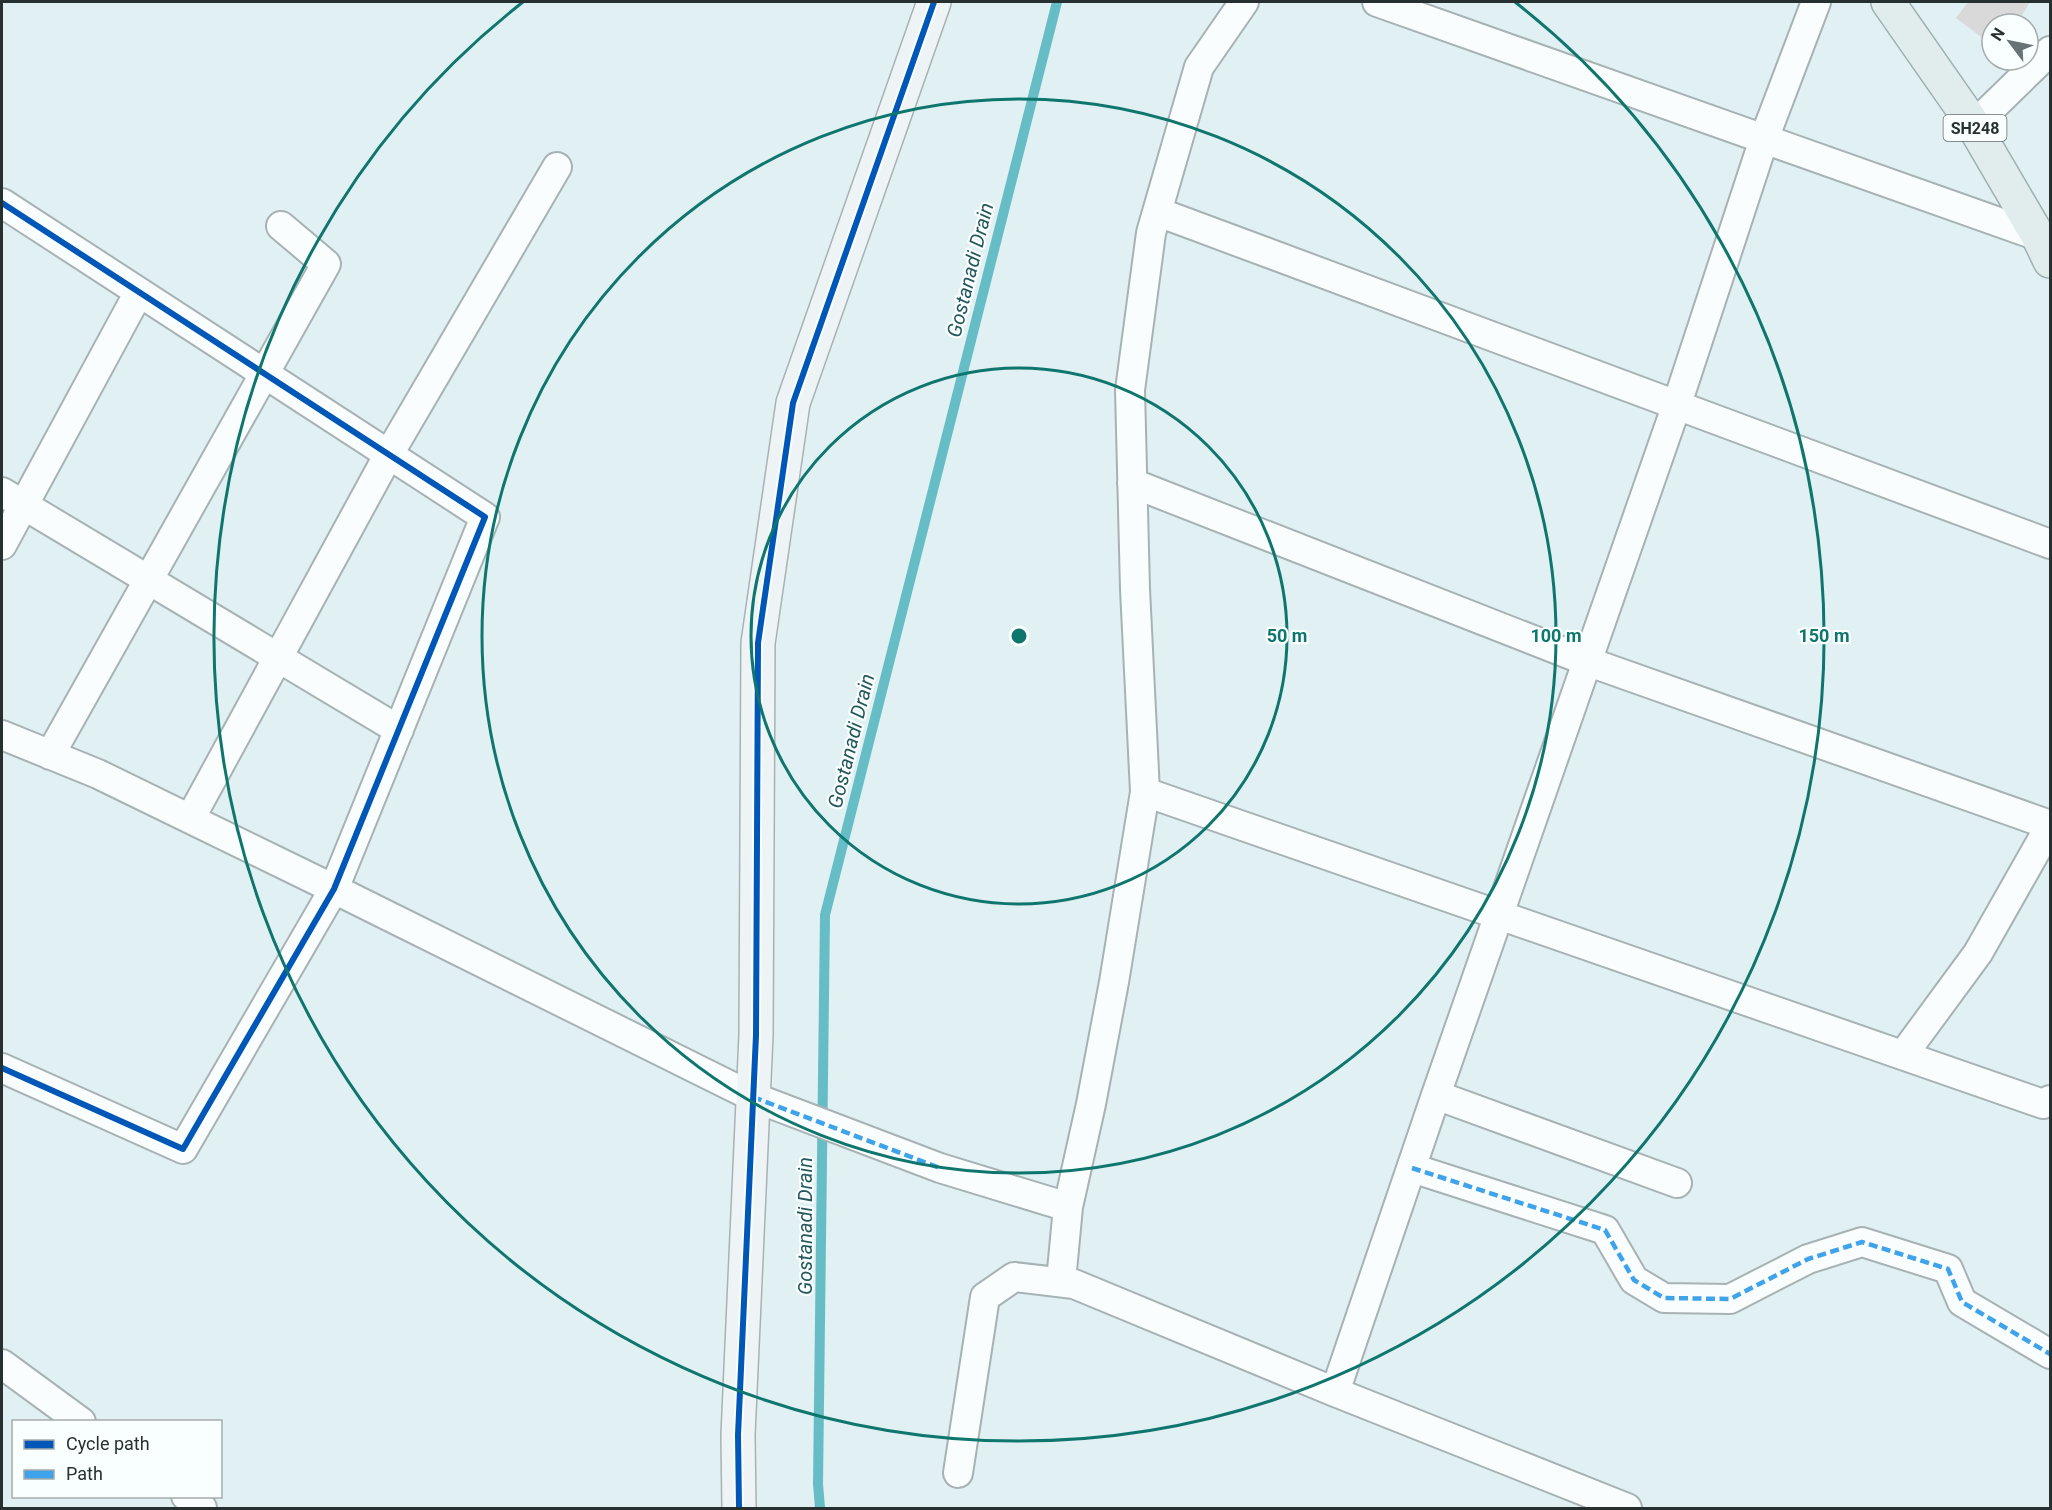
<svg xmlns="http://www.w3.org/2000/svg" width="2052" height="1510" font-family="Roboto,sans-serif">
<style>
.lines{fill:none;stroke-linecap:round;stroke-linejoin:round}
.stream{stroke:#66bdc6;stroke-width:10}
.building{fill:#d9d9d9}
.street-casing{stroke:#a7b2b4;stroke-width:32}
.secondary-casing{stroke:#a7b2b4;stroke-width:36}
.primary-casing{stroke:#9cb1b3;stroke-width:36}
.street{stroke:#fafdfd;stroke-width:28}
.secondary{stroke:#eef3f5;stroke-width:33}
.primary{stroke:#e1eced;stroke-width:33}
.quiet{stroke:#3ea3eb;stroke-width:4.5;stroke-dasharray:9 4.5;stroke-linecap:butt}
.cycleway-casing{stroke:#f9fefe;stroke-width:10}
.cycleway{stroke:#0057b8;stroke-width:6}
.ring{fill:none;stroke:#0f766e;stroke-width:3}
.labels{text-anchor:middle;dominant-baseline:central;stroke-width:4.5;stroke-linejoin:round;paint-order:stroke}
.shield{fill:#f9fefe;stroke:#656e6e;stroke-width:1.5}
.shield-label{font-size:16px;font-weight:bold;fill:#263031}
.water-label{font-size:20px;font-style:italic;fill:#26575c;stroke:#f9fefe}
.centre{fill:#0f766e;stroke:#f9fefe;stroke-width:3}
.ring-label{font-size:18px;text-anchor:middle;font-weight:bold;fill:#0f766e;stroke:#f9fefe;stroke-width:4.5;stroke-linejoin:round;paint-order:stroke}
</style>
<rect width="100%" height="100%" fill="#e1f0f2"/>
<g class="lines">
<!-- stream -->
<path class="stream" d="M820,1508L818,1484L825,915L1057,2"/>
</g>
<!-- building -->
<path class="building" d="M1968,2H2030L2017,24H1992V45L1956,18Z"/>
<g class="lines">
<defs>
<path id="street" d="M1377,2L2038,236
M1973,126L2050,51
M2,203L485,517L334,889L183,1149L2,1068
M1158,212L2050,544
M1132,483L1589,662L2050,825
M2,492L399,730
M2,545L139,292
M2,735L98,774L334,889L753,1097L940,1168L1068,1207
M50,755L326,264L281,226
M1145,792L2043,1104L2050,1100
M190,819L389,454L557,167
M1903,1055L1978,953L2050,826
M1436,1095L1677,1183
M1412,1168L1605,1230L1634,1280L1664,1298L1730,1299L1808,1259L1862,1242L1948,1269L1962,1302L2050,1354
M1061,1281L1068,1207L1091,1104L1114,982L1145,792L1135,589L1130,390L1151,233L1199,67L1244,2
M2,1364L81,1422
M1335,1392L1436,1095L1677,404L1764,139L1816,2
M958,1473L985,1297L1014,1277L1074,1284L1335,1392L1627,1508
M186,1496L202,1508"/>
<path id="secondary" d="M739,1508L738,1435L756,1035L758,643L793,403L934,2"/>
<path id="primary" d="M1888,2L1969,118L2038,236L2050,261"/>
</defs>
<!-- street casing -->
<use href="#street" class="street-casing"/>
<!-- secondary casing -->
<use href="#secondary" class="secondary-casing"/>
<!-- primary casing -->
<use href="#primary" class="primary-casing"/>
<!-- street -->
<use href="#street" class="street"/>
<!-- secondary -->
<use href="#secondary" class="secondary"/>
<!-- primary -->
<use href="#primary" class="primary"/>
<!-- quiet -->
<path class="quiet" d="M753,1097L940,1168
M1412,1168L1605,1230L1634,1280L1664,1298L1730,1299L1808,1259L1862,1242L1948,1269L1962,1302L2050,1354"/>
<defs>
<path id="cycleway" d="M2,203L485,517L334,889L183,1149L2,1068
M739,1508L738,1435L756,1035L758,643L793,403L934,2"/>
</defs>
<!-- cycleway casing -->
<use href="#cycleway" class="cycleway-casing"/>
<!-- cycleway -->
<use href="#cycleway" class="cycleway"/>
</g>
<!-- distance rings -->
<g class="ring">
<circle cx="1019" cy="636" r="268"/>
<circle cx="1019" cy="636" r="537"/>
<path d="M1515 2A805 805 0 1 1 523 2"/>
</g>
<g class="labels">
<!-- shield labels -->
<rect class="shield" x="1943.5" y="115" width="63" height="26" rx="4.5"/>
<g class="shield-label">
<text x="1975" y="128">SH248</text>
</g>
<!-- water labels -->
<g class="water-label">
<text transform="translate(970 270) rotate(-76)">Gostanadi Drain</text>
<text transform="translate(851 741) rotate(-76)">Gostanadi Drain</text>
<text transform="translate(805 1226) rotate(-90)">Gostanadi Drain</text>
</g>
</g>
<circle cx="1019" cy="636" r="9" class="centre"/>
<g class="ring-label">
<text x="1287" y="642">50 m</text>
<text x="1556" y="642">100 m</text>
<text x="1824" y="642">150 m</text>
</g>
<!-- border -->
<rect width="2052" height="1510" fill="none" stroke="#263031" stroke-width="6"/>
<!-- legend -->
<rect x="12" y="1420" width="210" height="78" fill="#f9fefe" stroke="#a5acac" stroke-width="1.5"/>
<rect x="24" y="1440" width="30" height="9" fill="#0057b8" stroke="#a5acac" stroke-width="1.5"/>
<text x="66" y="1450" font-size="18" fill="#263031">Cycle path</text>
<rect x="24" y="1470" width="30" height="9" fill="#3ea3eb" stroke="#a5acac" stroke-width="1.5"/>
<text x="66" y="1480" font-size="18" fill="#263031">Path</text>
<!-- north arrow -->
<g transform="translate(2010 42) rotate(302)"><circle r="28" fill="#f9fefe" stroke="#a5acac" stroke-width="1.5"/>
<path d="M0-4.5L10 22L0 15L-10 22Z" fill="#677375"/>
<text y="-9" font-size="16" font-weight="bold" text-anchor="middle" fill="#263031">N</text>
</g>
</svg>
